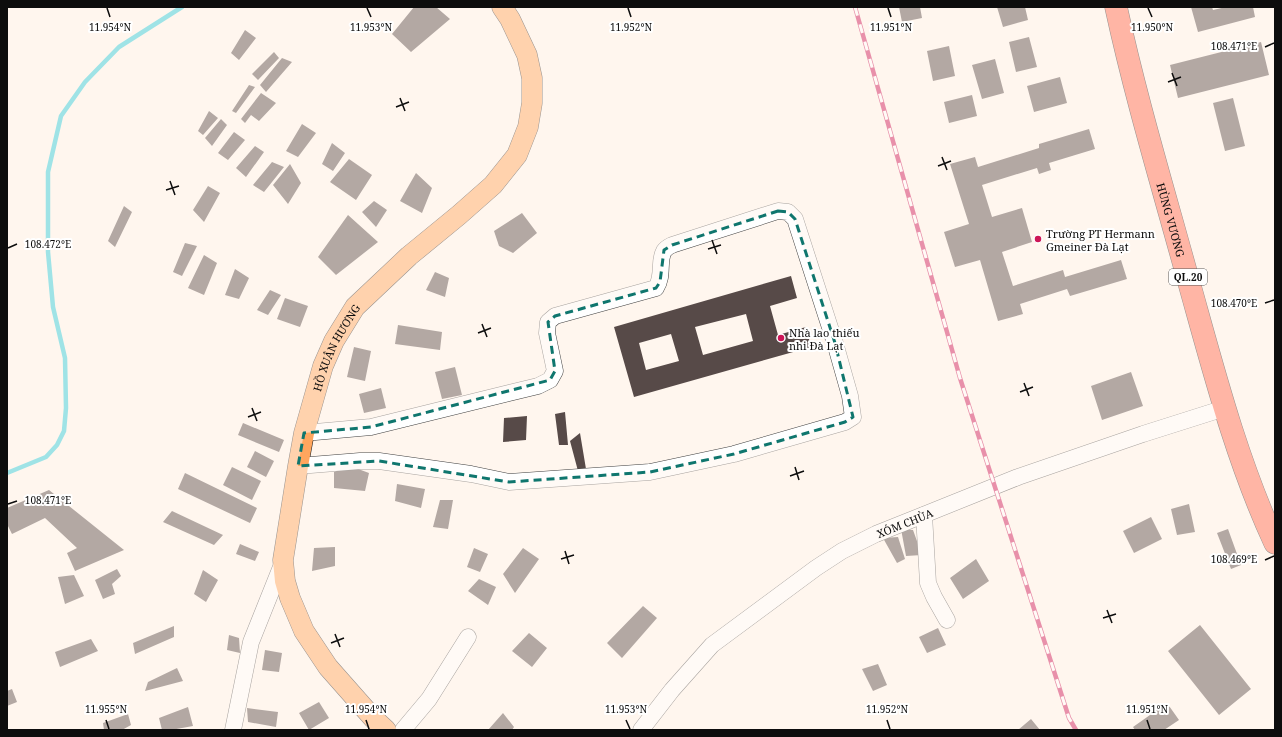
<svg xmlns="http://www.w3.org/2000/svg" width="1282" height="737" font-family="'Noto Serif',serif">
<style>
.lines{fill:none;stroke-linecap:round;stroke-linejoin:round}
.stream{stroke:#2acddc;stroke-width:4.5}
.building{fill:#574a48;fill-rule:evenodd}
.minor-casing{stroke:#404040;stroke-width:17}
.major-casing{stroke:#1e1e1e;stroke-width:21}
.highway-casing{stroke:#1e1e1e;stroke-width:23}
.minor{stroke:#fff;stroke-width:16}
.major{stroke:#ffa65e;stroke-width:20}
.highway{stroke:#ff664c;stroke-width:22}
.rail-casing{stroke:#cd1657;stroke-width:4.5}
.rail{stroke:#fff;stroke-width:3;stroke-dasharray:9;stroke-linecap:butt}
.marked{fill:none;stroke:#0f766e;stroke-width:3;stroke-dasharray:8 5;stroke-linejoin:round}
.ticks{fill:none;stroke:#0d0d0d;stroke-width:1.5}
.poi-dot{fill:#cd1657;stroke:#fff;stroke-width:1.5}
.labels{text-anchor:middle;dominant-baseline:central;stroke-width:4;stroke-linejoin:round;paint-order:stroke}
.shield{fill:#fff;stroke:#565656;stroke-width:1}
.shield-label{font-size:10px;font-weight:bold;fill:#0d0d0d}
.street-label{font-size:11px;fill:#0d0d0d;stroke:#fff}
.poi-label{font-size:11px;fill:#0d0d0d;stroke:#fff;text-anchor:start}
.ticks-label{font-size:10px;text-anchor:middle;fill:#0d0d0d;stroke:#fff;stroke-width:4;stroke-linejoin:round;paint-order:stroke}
</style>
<rect width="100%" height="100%" fill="#fff6ee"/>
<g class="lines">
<!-- stream -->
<path class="stream" d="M7,473L46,457L57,445L64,431L66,408L65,358L53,307L48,252V172L61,116L85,82L119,47L182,7"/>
</g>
<!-- building -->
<path class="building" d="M414,7H436L450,19L411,52L392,34Z
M899,7H920L922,18L902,22Z
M997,7H1025L1028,20L1003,27Z
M1191,7H1212L1213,10L1226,7H1253L1255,17L1198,32Z
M245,30L256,38L239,60L231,53Z
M1029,37L1037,67L1016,72L1009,42Z
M1261,42L1269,75L1178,98L1170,65Z
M949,46L955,76L933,81L927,51Z
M274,52L279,58L258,80L252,74Z
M282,58L292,62L266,92L260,85Z
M995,59L1004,93L982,99L972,65Z
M1060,77L1067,103L1034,112L1027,86Z
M249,85L255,87L236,113L232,111Z
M261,93L276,103L259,121L251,115L245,123L241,119Z
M972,95L977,116L949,123L944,102Z
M1233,98L1245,146L1225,151L1213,103Z
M209,111L218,118L203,135L198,131Z
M221,119L227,125L212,146L205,138Z
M302,124L316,133L298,157L286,151Z
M1089,129L1095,149L1049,163L1051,170L1039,174L1037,168L982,185L992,217L1022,208L1032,242L1002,252L1013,286L1063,270L1065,277L1121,260L1127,279L1070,296L1067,289L1020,304L1023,314L998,321L980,260L955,267L944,232L969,224L950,164L975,157L978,167L1039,148V144Z
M234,132L245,140L228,160L218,153Z
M332,143L345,153L333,171L322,164Z
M255,146L264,152L246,177L236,168Z
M349,159L372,175L356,200L330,182Z
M272,162L284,167L264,192L253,185Z
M290,164L301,183L288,204L273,185Z
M416,173L432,188L422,213L400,201Z
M208,186L220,193L204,222L193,210Z
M374,201L387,210L376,227L362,212Z
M124,206L132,212L115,247L108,241Z
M522,213L537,233L513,253L499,246L494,231Z
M348,215L378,242L336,275L318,257Z
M185,243L197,246L182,276L173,272Z
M204,255L217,263L204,295L188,288Z
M235,269L249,278L239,299L225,295Z
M435,272L449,278L445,297L426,290Z
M791,276L797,298L770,306L778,335L806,327L811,347L634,397L614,327ZM746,314L753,341L703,355L695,327ZM671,334L679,361L646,370L639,343Z
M270,290L281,295L268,315L257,310Z
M285,298L308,306L300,327L277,319Z
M398,325L442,332L440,350L395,344Z
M354,347L371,351L365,381L347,377Z
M455,367L462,395L442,399L435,372Z
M1131,372L1143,406L1102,420L1091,386Z
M381,388L386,408L364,413L359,394Z
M565,412L568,445H559L555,414Z
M527,416L526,440L503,442L504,418Z
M243,423L284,440L279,452L238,435Z
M580,433L586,469L578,471L570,441Z
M255,451L274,461L266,477L247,467Z
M350,466L369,473L365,491L334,488V472Z
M232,467L261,481L252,500L223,485Z
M185,473L257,508L250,523L178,489Z
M397,484L425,489L421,508L395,501Z
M49,490L124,550L75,571L67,553L77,548L45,518L12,534L7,524V508Z
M440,500H453L448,529L433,527Z
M1189,504L1195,532L1177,535L1171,509Z
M172,511L223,535L214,545L163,522Z
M1151,517L1162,539L1134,553L1123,531Z
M901,529L913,530L922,555L906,556Z
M1228,529L1241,565L1231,569L1217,533Z
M898,537L905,559L897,563L883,538Z
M240,544L259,552L255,561L236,554Z
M335,547V566L312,571L314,548Z
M474,548L488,554L480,572L467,567Z
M523,548L539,559L515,593L503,574Z
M976,559L989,581L963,599L950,578Z
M117,569L121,576L112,584L115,594L103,599L95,580Z
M203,570L218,580L206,602L194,594Z
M74,575L84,596L65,604L58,577Z
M479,579L496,587L488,605L468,591Z
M643,606L657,618L622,658L607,643Z
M1200,625L1251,689L1219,715L1168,651Z
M174,626V637L135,654L133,643Z
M938,628L946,645L927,653L919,637Z
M529,633L547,648L532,667L512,651Z
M229,635L239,638L240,653L227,650Z
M91,639L98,651L60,667L55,652Z
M265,650L282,653L279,672L262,670Z
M878,664L887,685L873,691L862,669Z
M177,668L183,681L145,691L148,682Z
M12,689L17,702L7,706V691Z
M319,702L329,718L309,730L299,713Z
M1167,703L1179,720L1164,730H1135L1133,727Z
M188,707L193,726L171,730H162L159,718Z
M247,708L278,712L276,727L248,722Z
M503,713L514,727L512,730H488Z
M128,714L131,725L122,730H104L103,723Z
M1031,719L1040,730H1018Z"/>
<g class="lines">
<defs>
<g id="minor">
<path d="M298,466L360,461H379L471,474L509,482L650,472L734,454L845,422L853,417L850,396L835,343L795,219L788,212L778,211L672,245C670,246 666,248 664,251C658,261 664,276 656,288L555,316L548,322L547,333L555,371L550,380L538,386L509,393L371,427L304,433"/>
<path d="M924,515L928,583L934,597L947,620"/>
<path d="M233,730L251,642L283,562"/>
<path d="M403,730L429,699L468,637"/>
<path id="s1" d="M641,730L672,690L712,645L816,568L842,551L876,534L1018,477L1143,434L1225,408"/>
</g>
<g id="major">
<path id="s2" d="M386,730L373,718L328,667L304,631L290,598L285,581L283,560L298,466L304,433L323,366L334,341L355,307L409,256L459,215L493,185L517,155L528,127L532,103V78L527,55L510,19L502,7"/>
</g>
<g id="highway">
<path id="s3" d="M1116,7C1136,99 1163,188 1188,279C1213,368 1236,459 1275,543"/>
</g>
</defs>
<!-- minor casing -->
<use href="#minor" class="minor-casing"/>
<!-- major casing -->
<use href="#major" class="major-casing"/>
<!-- highway casing -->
<use href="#highway" class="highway-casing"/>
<!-- minor -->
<use href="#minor" class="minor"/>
<!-- major -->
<use href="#major" class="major"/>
<!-- highway -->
<use href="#highway" class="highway"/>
<defs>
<path id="rail" d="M855,7L960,378L1069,718L1076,730"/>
</defs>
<!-- rail casing -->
<use href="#rail" class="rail-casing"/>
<!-- rail -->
<use href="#rail" class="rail"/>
</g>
<!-- marked area -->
<path d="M0 0H1282V737H0ZM778,211L788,212L795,219L835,343L853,417L845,422L734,454L650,472L509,482L379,461L298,466L304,433L371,427L550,380L555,371L548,322L555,316L656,288L660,282L664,250L672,245Z" fill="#fff6ee" fill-opacity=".55" fill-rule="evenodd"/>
<path class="marked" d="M778,211L788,212L795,219L835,343L853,417L845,422L734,454L650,472L509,482L379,461L298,466L304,433L371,427L550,380L555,371L548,322L555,316L656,288L660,282L664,250L672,245Z"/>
<!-- ticks -->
<path class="ticks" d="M107,8L110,17M367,8L371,17M628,8L631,17M888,8L891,17M1148,8L1152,17M1265,47L1274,43M1172,73L1177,86M1168,82L1181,77M400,98L405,111M396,107L409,102M942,157L947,170M938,166L951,161M170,181L175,195M166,190L179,186M712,240L717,254M8,248L17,244M708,249L721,245M1265,303L1274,300M482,324L487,337M478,333L491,328M1024,383L1029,396M1020,392L1033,387M252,408L257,421M248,417L261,412M795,467L799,480M790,476L804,471M8,504L17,501M565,551L569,564M561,559L574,555M1265,560L1274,556M1107,610L1112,623M1103,618L1116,614M335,634L340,647M331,643L344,638M106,720L109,729M366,720L369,729M626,720L630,729M887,720L890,729M1147,720L1150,729"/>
<!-- markers -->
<g class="poi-dot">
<circle cx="1038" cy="239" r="4"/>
<circle cx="781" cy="338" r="4"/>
</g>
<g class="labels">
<!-- shield labels -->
<rect class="shield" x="1169" y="269" width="38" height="16" rx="3"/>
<g class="shield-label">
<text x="1188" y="277">QL.20</text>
</g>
<!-- street labels -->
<g class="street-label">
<text stroke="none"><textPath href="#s3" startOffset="220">HÙNG VƯƠNG</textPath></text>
<text stroke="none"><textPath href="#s2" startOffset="424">HỒ XUÂN HƯƠNG</textPath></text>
<text stroke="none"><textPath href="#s1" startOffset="340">XÓM CHÙA</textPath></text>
</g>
<!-- poi labels -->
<g class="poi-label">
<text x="1046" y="233">Trường PT Hermann<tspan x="1046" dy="13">Gmeiner Đà Lạt</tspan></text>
<text x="789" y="332">Nhà lao thiếu<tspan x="789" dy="13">nhi Đà Lạt</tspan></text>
</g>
</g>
<g class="ticks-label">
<text x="1152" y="31">11.950°N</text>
<text x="110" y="31">11.954°N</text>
<text x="371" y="31">11.953°N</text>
<text x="631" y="31">11.952°N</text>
<text x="891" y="31">11.951°N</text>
<text x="1234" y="50">108.471°E</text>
<text x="48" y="248">108.472°E</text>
<text x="1234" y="307">108.470°E</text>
<text x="48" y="504">108.471°E</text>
<text x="1234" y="563">108.469°E</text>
<text x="106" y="713">11.955°N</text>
<text x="366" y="713">11.954°N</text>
<text x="626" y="713">11.953°N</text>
<text x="887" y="713">11.952°N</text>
<text x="1147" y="713">11.951°N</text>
</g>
<!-- border -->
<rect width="1282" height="737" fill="none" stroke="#0d0d0d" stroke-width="16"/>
</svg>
